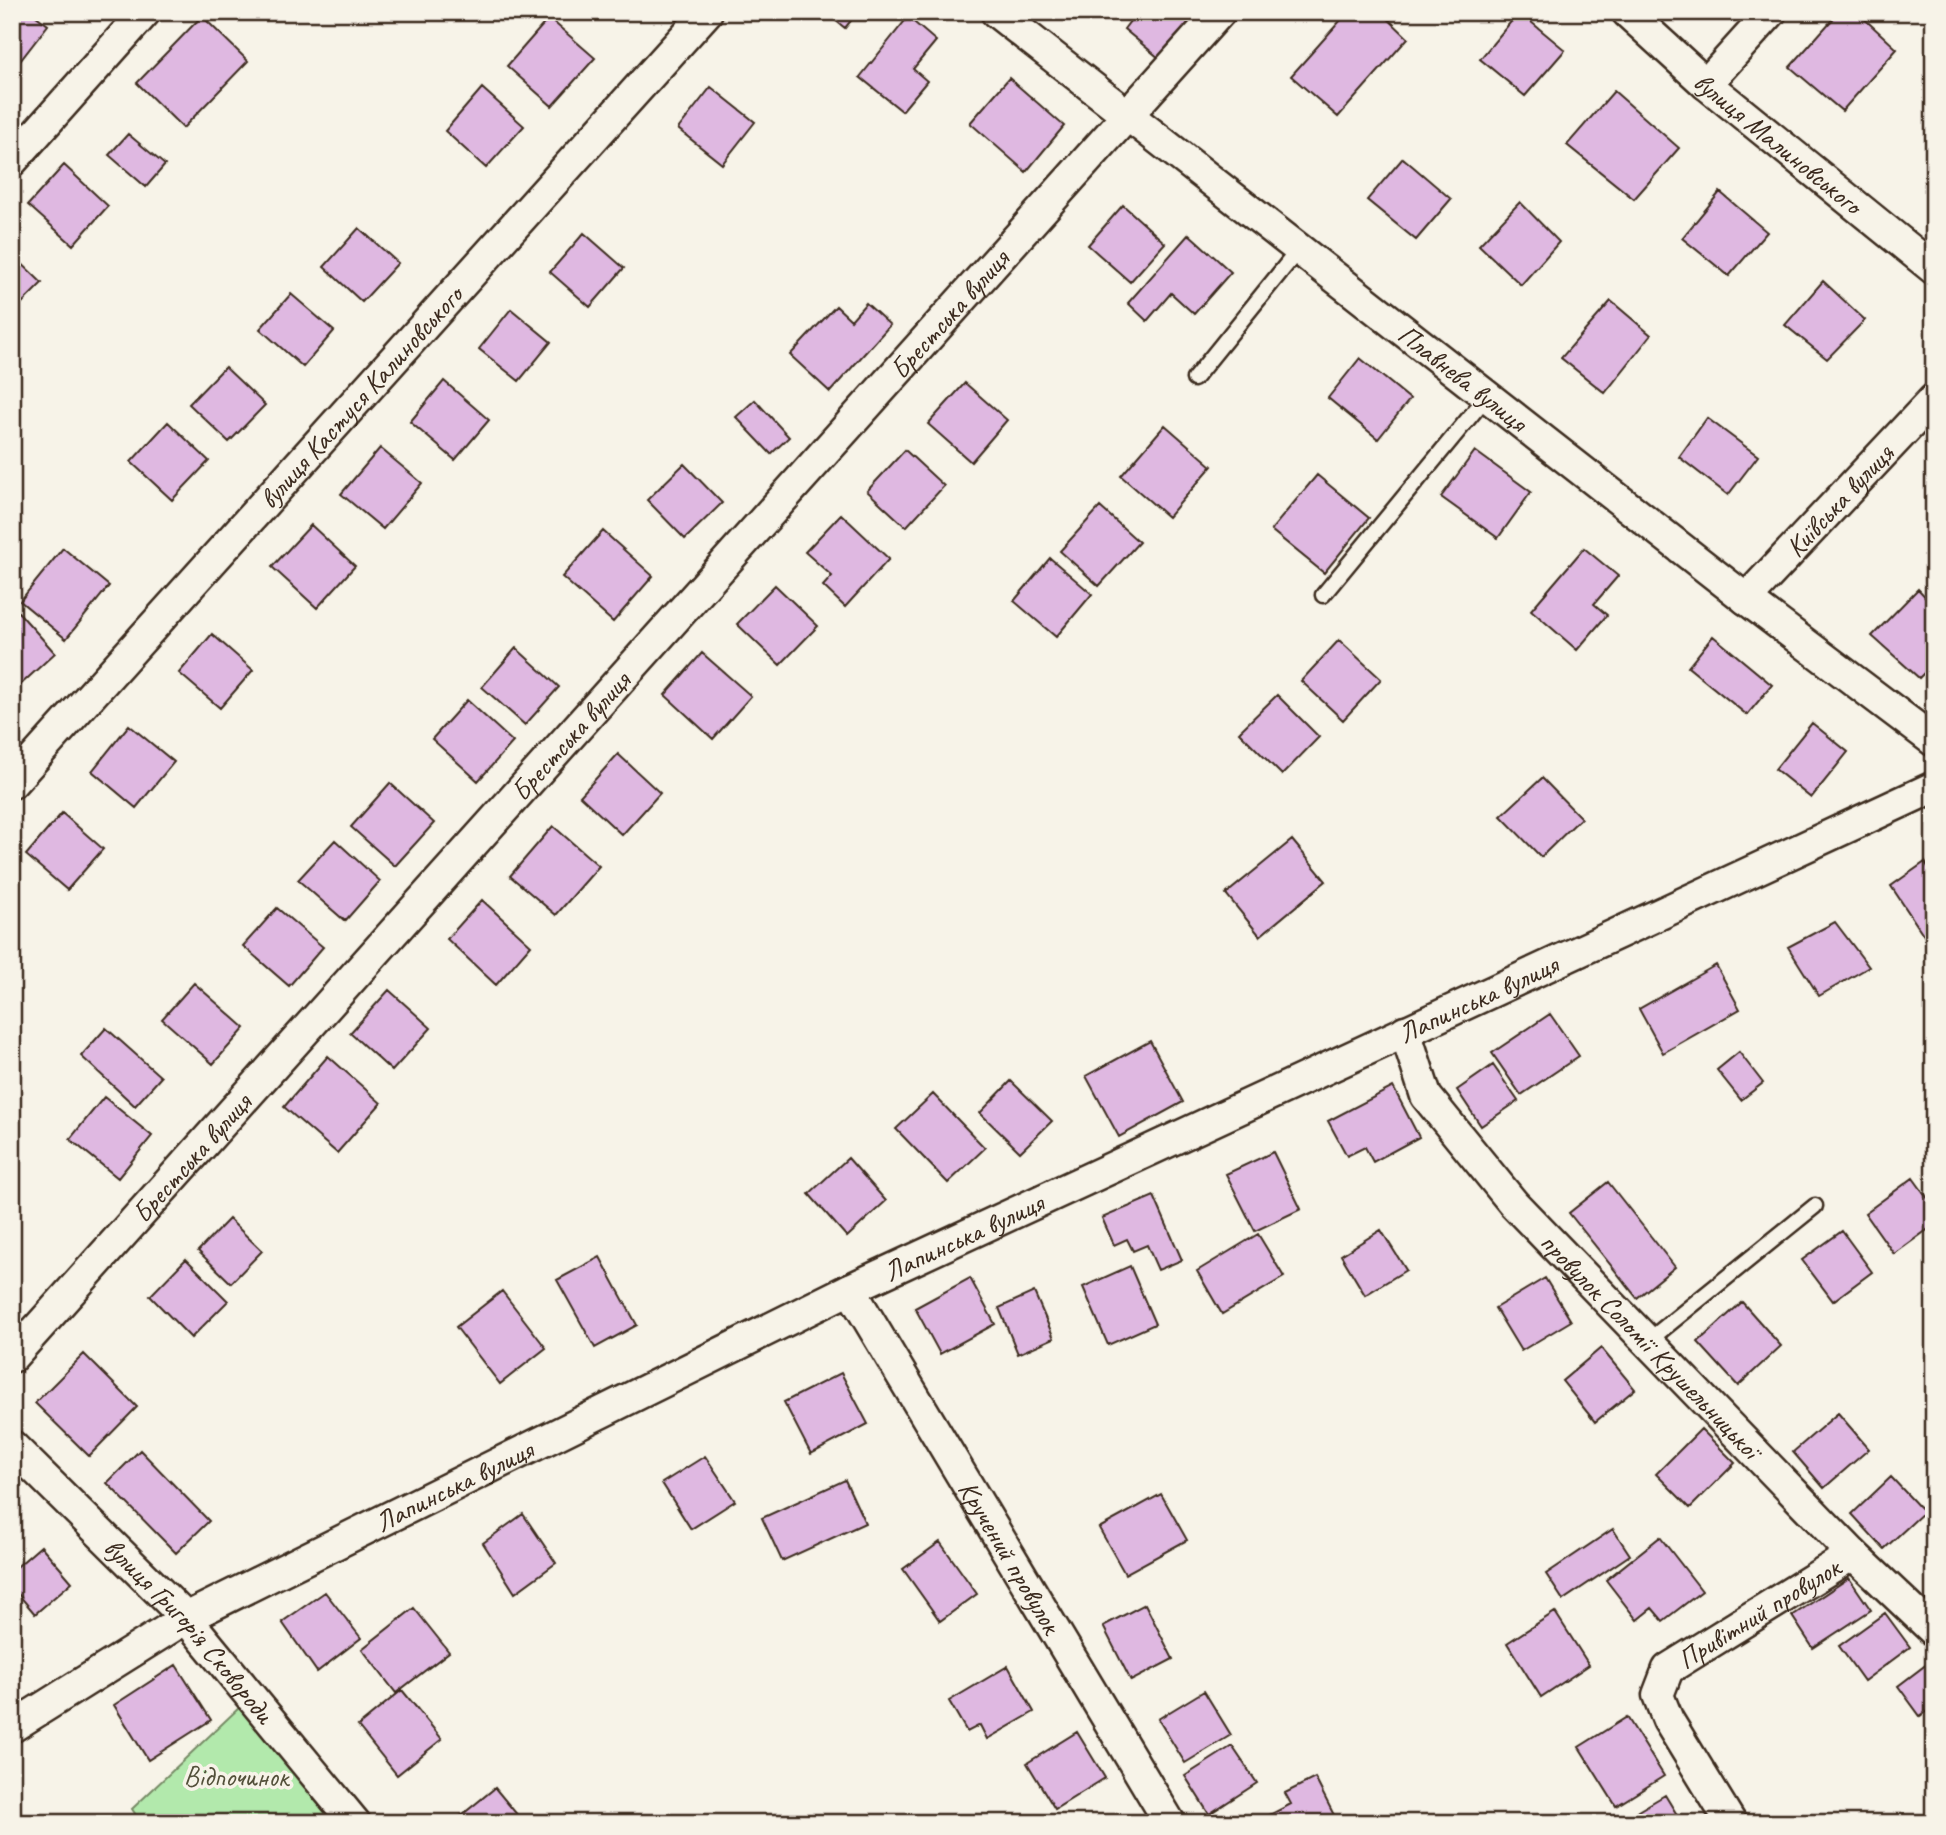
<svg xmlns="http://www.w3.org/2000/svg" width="1946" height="1835" font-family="Caveat,sans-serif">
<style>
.green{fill:#b2e9ac;stroke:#768a65;stroke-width:2}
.building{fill:#dfb8e1;stroke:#3b2a1e;stroke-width:2}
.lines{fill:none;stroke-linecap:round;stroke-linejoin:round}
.lane-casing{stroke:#3b2a1e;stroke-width:19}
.street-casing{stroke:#3b2a1e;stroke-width:35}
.lane{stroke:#f7f3e8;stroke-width:14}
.street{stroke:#f7f3e8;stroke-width:30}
.labels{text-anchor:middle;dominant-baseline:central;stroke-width:7;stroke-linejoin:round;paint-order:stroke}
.street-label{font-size:28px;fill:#3b2a1e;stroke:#f7f3e8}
.park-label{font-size:28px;fill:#53503a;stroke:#f7f3e8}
</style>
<rect width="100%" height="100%" fill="#f7f3e8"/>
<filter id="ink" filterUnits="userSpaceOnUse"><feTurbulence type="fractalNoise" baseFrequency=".0143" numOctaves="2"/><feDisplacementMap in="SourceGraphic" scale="14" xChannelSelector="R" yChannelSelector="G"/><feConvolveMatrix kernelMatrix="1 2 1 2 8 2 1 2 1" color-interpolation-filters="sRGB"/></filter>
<g filter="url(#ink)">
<!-- green -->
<path class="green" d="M242,1705L335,1823H141L132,1809Z"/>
<!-- building -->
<path class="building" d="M12,12H31L48,25L17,65L12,61Z
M825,12H858L845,28Z
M1137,12H1190L1194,16L1159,58L1124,29Z
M1348,12H1381L1408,38L1338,117L1291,76Z
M1519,12L1565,50L1525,96L1480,59Z
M1839,12H1857L1897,49L1842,111L1790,67Z
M202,16L248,61L183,128L137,83Z
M908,17L936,41L913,69L927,81L902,111L860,77Z
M549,18L595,58L552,106L507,66Z
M1009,78L1064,126L1026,172L970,123Z
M711,87L755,122L722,164L678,129Z
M482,88L524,126L486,168L445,131Z
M1614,91L1679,148L1634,199L1567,145Z
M128,134L165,165L146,187L109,155Z
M1403,158L1451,199L1416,240L1367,200Z
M64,165L108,206L73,245L28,205Z
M1720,192L1767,232L1729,276L1682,238Z
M1520,202L1559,242L1521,285L1479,245Z
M1123,205L1165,243L1130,282L1088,245Z
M359,228L398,263L362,302L324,267Z
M584,233L624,268L590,307L550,272Z
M1189,234L1231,272L1194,314L1171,293L1147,321L1128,303Z
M12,254L42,283L12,313Z
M1823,281L1865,320L1827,359L1785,325Z
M291,294L334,331L303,367L260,329Z
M1611,301L1651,335L1605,393L1561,358Z
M866,303L890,325L830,392L790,355L836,306L851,320Z
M511,309L551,342L519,381L479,349Z
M1360,358L1410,399L1378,439L1328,398Z
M225,367L265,405L229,442L189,404Z
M444,381L489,420L455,460L410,422Z
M965,383L1007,420L971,462L928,424Z
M755,400L789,437L771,454L736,417Z
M1707,418L1758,456L1728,495L1679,457Z
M168,422L209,461L172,500L131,462Z
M1165,425L1212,466L1168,517L1121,476Z
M380,448L422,483L383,529L341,494Z
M905,450L944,486L906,527L867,491Z
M1475,451L1531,492L1498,538L1441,497Z
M684,464L722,503L685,539L647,500Z
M1317,475L1369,518L1324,573L1271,530Z
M1100,507L1139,542L1099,586L1060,551Z
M841,514L889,559L845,607L823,586L832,576L805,552Z
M311,525L355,566L317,608L272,567Z
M603,531L653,576L613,622L562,577Z
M63,548L109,586L66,639L20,601Z
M1584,548L1618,576L1594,604L1607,615L1577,650L1531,610Z
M1050,558L1092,594L1056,637L1014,601Z
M775,585L818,626L780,665L737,624Z
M1918,589L1934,606V663L1919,678L1872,636Z
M12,605L55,653L18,687L12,680Z
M212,634L253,670L220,708L179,673Z
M1713,636L1772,685L1747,715L1688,667Z
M1339,640L1381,679L1343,720L1301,681Z
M516,648L559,687L525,725L482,687Z
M702,653L751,696L713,739L665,695Z
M1277,695L1319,737L1282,775L1239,732Z
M467,700L513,742L478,781L432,739Z
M1812,723L1848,752L1811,798L1775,769Z
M129,725L174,762L136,808L92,771Z
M618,754L660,793L622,835L580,796Z
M1542,778L1581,818L1541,857L1501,816Z
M390,783L434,823L395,866L351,827Z
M62,813L103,849L67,890L26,855Z
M553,826L599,866L556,915L510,876Z
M335,840L380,881L345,921L298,880Z
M1292,840L1326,881L1260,936L1226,894Z
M1925,862L1934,877V931L1925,937L1891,886Z
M482,900L531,945L496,985L447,939Z
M277,908L323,947L289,986L243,946Z
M1835,922L1869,967L1819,996L1788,947Z
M1716,965L1740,1009L1663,1053L1639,1009Z
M194,983L245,1028L213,1064L162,1019Z
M389,990L431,1028L392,1071L350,1033Z
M1550,1014L1579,1056L1521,1095L1492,1053Z
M106,1028L161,1077L135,1106L81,1056Z
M1150,1041L1183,1102L1119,1137L1086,1076Z
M1739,1052L1763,1083L1741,1100L1717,1070Z
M328,1056L381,1103L337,1153L284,1107Z
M1493,1065L1518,1101L1481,1126L1457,1090Z
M1011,1081L1052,1121L1020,1152L980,1113Z
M1393,1087L1419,1137L1373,1162L1365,1147L1347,1156L1328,1121Z
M933,1094L985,1148L948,1183L896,1129Z
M104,1097L152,1136L118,1178L70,1139Z
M1273,1152L1301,1209L1255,1231L1226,1174Z
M848,1158L886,1201L847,1237L809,1194Z
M1913,1178L1934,1207V1225L1894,1254L1865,1213Z
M1608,1182L1675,1267L1637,1298L1569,1213Z
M1154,1196L1182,1260L1158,1270L1147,1245L1133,1251L1127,1239L1114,1245L1102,1218Z
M229,1219L262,1251L231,1283L198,1251Z
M1381,1230L1406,1270L1365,1295L1341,1255Z
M1842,1231L1872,1272L1833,1301L1802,1260Z
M1258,1234L1284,1277L1222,1314L1197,1271Z
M600,1257L637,1325L595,1348L557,1280Z
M186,1259L228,1301L191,1338L150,1296Z
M1130,1266L1155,1324L1108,1345L1083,1287Z
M970,1278L995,1324L940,1354L915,1308Z
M1545,1278L1571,1321L1521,1351L1495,1308Z
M502,1291L546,1348L500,1384L456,1327Z
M1034,1292L1054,1338L1018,1354L999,1308Z
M1742,1302L1781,1346L1738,1386L1698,1342Z
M1601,1348L1635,1389L1595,1422L1562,1381Z
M84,1354L137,1407L89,1456L35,1403Z
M841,1373L868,1424L811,1454L784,1402Z
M1838,1413L1869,1449L1824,1488L1793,1452Z
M1701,1429L1735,1463L1690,1508L1656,1474Z
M140,1450L209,1521L176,1553L107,1483Z
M705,1456L735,1501L691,1529L662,1483Z
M1891,1477L1924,1512L1884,1549L1852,1514Z
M845,1480L865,1523L782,1561L762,1518Z
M1161,1494L1187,1540L1125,1574L1099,1528Z
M523,1514L556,1563L515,1593L483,1543Z
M1613,1529L1630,1555L1563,1600L1546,1574Z
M1660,1537L1702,1591L1663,1621L1652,1608L1637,1620L1606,1580Z
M940,1542L977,1594L940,1621L903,1569Z
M41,1546L72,1582L35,1614L12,1587V1571Z
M1849,1578L1871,1610L1813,1648L1792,1616Z
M325,1592L361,1638L317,1672L282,1622Z
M1145,1604L1173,1659L1131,1681L1103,1626Z
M414,1608L449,1652L396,1693L362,1649Z
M1555,1612L1589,1665L1541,1697L1507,1643Z
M1885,1613L1910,1647L1864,1681L1839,1646Z
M1927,1664L1934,1673V1706L1920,1716L1898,1686Z
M176,1665L211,1720L148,1760L114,1705Z
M1008,1666L1034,1712L987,1739L980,1725L967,1732L949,1701Z
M402,1690L442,1739L397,1775L358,1726Z
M1204,1691L1231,1735L1185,1763L1158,1719Z
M1627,1717L1664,1776L1616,1806L1579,1747Z
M1077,1732L1105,1778L1055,1809L1027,1763Z
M1232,1746L1257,1783L1209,1814L1185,1776Z
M1315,1778L1338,1823H1254L1291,1804L1285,1793Z
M495,1788L524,1823H452Z
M1665,1795L1682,1823H1618Z
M12,1800L27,1823H12Z"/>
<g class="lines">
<defs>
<path id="lane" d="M1194,379L1299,249
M1323,595L1487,396
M1648,1341L1815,1206"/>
<g id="street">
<path id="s1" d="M996,12L1746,599L1934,741"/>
<path id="s2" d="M1627,12L1706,84L1934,269"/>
<path d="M1706,84L1771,12"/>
<path d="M12,161L145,12"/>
<path id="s3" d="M1746,599L1934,399"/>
<path id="s4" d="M12,783L707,12"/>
<path id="s5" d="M1405,1031L1426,1096L1514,1204L1853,1554L1934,1631"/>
<path id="s6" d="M850,1289L1170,1823"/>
<path id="s7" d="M12,1357L1220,12"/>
<path id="s8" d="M12,1446L186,1618L355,1823"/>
<path id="s9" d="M12,1727L186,1618L850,1289L1934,787"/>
<path id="s10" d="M1731,1823L1668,1720L1658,1695L1668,1669L1853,1554"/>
</g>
</defs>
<!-- lane casing -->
<use href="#lane" class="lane-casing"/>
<!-- street casing -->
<use href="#street" class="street-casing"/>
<!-- lane -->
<use href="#lane" class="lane"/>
<!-- street -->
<use href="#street" class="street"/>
</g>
</g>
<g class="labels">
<!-- street labels -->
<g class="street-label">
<text stroke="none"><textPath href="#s2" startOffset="200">вулиця Малиновського</textPath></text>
<text stroke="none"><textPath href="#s7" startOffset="1402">Брестська вулиця</textPath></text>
<text stroke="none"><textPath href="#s1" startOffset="593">Плавнева вулиця</textPath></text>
<text stroke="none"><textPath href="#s4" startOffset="520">вулиця Кастуся Калиновського</textPath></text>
<text stroke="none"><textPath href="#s3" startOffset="136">Київська вулиця</textPath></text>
<text stroke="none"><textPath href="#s7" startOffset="835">Брестська вулиця</textPath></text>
<text stroke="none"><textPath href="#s9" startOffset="1638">Лапинська вулиця</textPath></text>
<text stroke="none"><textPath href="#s7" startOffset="268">Брестська вулиця</textPath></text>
<text stroke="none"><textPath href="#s9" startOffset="1071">Лапинська вулиця</textPath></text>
<text stroke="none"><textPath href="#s5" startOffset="404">провулок Соломії Крушельницької</textPath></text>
<text stroke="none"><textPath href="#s9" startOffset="504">Лапинська вулиця</textPath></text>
<text stroke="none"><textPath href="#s6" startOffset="312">Кручений провулок</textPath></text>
<text stroke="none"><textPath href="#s10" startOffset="282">Привітний провулок</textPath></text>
<text stroke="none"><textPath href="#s8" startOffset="256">вулиця Григорія Сковороди</textPath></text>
</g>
<!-- park labels -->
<g class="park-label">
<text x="236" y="1776">Відпочинок</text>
</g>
</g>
<!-- margin -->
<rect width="1946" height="1835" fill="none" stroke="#f7f3e8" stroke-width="42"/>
<rect x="21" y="21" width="1904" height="1793" fill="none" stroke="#3b2a1e" stroke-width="2.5" filter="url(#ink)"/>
</svg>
